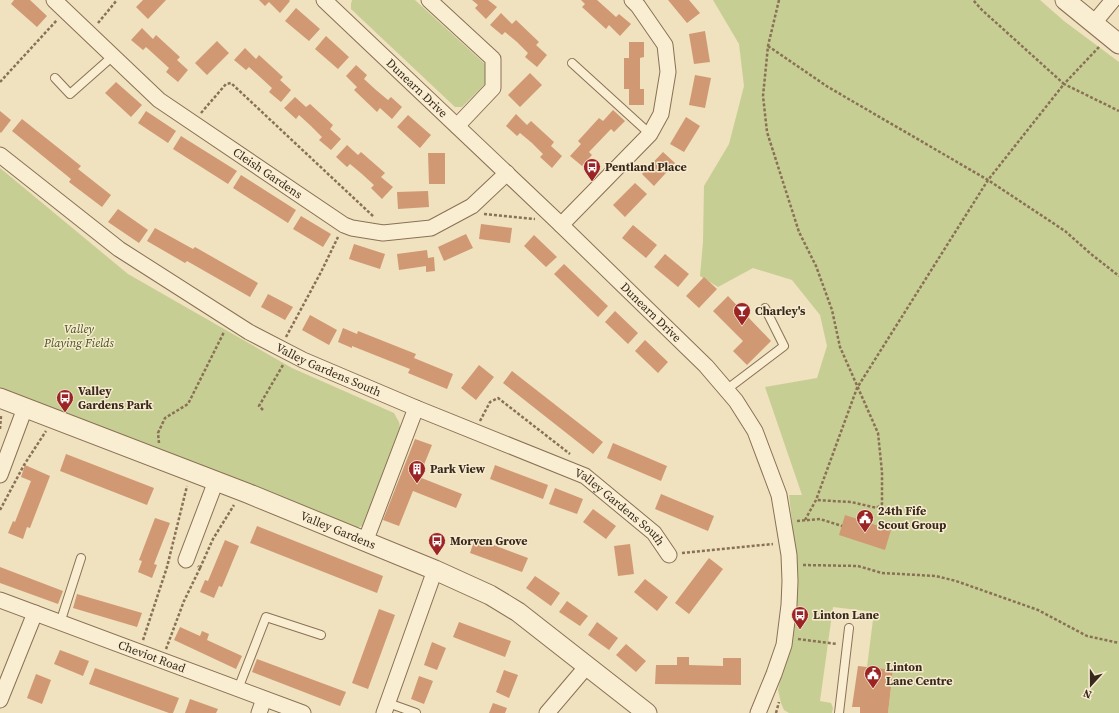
<svg xmlns="http://www.w3.org/2000/svg" width="1119" height="713" font-family="'Source Serif 4',serif">
<style>
.green{fill:#c7ce93}
.building{fill:#d09973}
.lines{fill:none;stroke-linecap:round;stroke-linejoin:round}
.service-casing{stroke:#897156;stroke-width:10}
.minor-casing{stroke:#897156;stroke-width:17}
.tertiary-casing{stroke:#897156;stroke-width:21}
.path{stroke:#897156;stroke-width:2.5;stroke-dasharray:3 2;stroke-linecap:butt}
.service{stroke:#faeed2;stroke-width:8}
.minor{stroke:#faeed2;stroke-width:15}
.tertiary{stroke:#faeed2;stroke-width:19}
.labels{text-anchor:middle;dominant-baseline:central;stroke-width:3;stroke-linejoin:round;paint-order:stroke}
.street-label{font-size:12px;fill:#38291c;stroke:#f7ebcf}
.poi-label{font-size:12px;font-weight:bold;fill:#38291c;stroke:#f7ebcf;text-anchor:start}
.park-label{font-size:12px;font-style:italic;fill:#485521;stroke:#f7ebcf}
</style>
<rect width="100%" height="100%" fill="#f0e1bf"/>
<!-- green -->
<path class="green" d="M352,0H415L486,65L487,82L462,107H455L351,9V4Z
M713,0H1040L1064,21L1119,62V713H888L893,671L867,667L874,612L833,607L820,701L831,703L833,708L832,713H789L784,710L781,703L778,690L790,642L797,570L789,495H802L765,387L817,378L827,346L820,315L792,280L753,268L718,287L700,276L703,242L704,186L729,144L744,86L739,44Z
M0,168L128,274L292,368L394,413L399,422L401,433L365,525L350,530L0,390Z"/>
<!-- building -->
<path class="building" d="M14,0H30L47,16L37,27L11,4Z
M143,0H166L148,19L136,7Z
M259,0H289L290,1L280,13L269,2L265,6Z
M472,0H488L497,7L486,19L475,8L478,5Z
M581,0H597L616,17L619,14L631,24L620,36L609,25L606,29L582,7L585,4Z
M668,0H689L700,13L687,23Z
M296,8L320,29L309,41L285,21Z
M501,13L512,24L516,20L539,42L536,45L547,55L537,67L525,57L528,53L517,42L505,32L502,35L490,25Z
M142,28L153,39L156,35L180,57L177,60L188,70L178,82L166,72L169,68L146,47L143,50L131,40Z
M705,31L710,62L694,64L689,34Z
M326,36L349,57L338,69L315,49Z
M217,41L229,53L207,75L195,63Z
M629,42H644V57L640,58V89H644V105H629V89H624V58H629Z
M245,48L256,59L259,55L283,77L280,80L291,90L281,102L269,92L272,88L249,67L246,70L234,60Z
M356,65L367,75L364,79L376,90L388,100L391,97L402,107L392,119L380,108L377,112L354,90L357,87L346,76Z
M530,73L542,85L520,107L508,95Z
M695,75L711,78L705,108L689,105Z
M116,82L142,105L131,117L105,93Z
M295,97L306,107L310,104L333,125L330,129L341,139L331,150L319,140L322,137L311,126L299,115L296,119L284,108Z
M613,110L625,121L614,132L611,129L589,152L592,155L582,166L570,156L581,144L578,141L599,118L603,121Z
M0,111L11,120L1,133L0,132Z
M146,111L176,131L168,143L138,123Z
M516,114L527,125L531,121L554,142L551,146L562,156L552,168L540,157L543,154L532,143L520,133L517,136L506,126Z
M408,115L431,135L420,148L397,127Z
M686,117L700,126L684,152L670,144Z
M22,119L81,166L78,169L111,195L102,207L69,182L71,179L12,131Z
M181,136L237,171L228,184L173,149Z
M347,145L358,155L361,152L385,173L381,177L393,187L382,199L371,188L374,185L362,174L350,164L347,167L336,157Z
M663,152L675,163L654,186L642,174Z
M428,153H445V184H429Z
M241,175L296,210L288,223L233,188Z
M635,183L647,194L625,217L613,205Z
M428,191L429,207L398,209L397,192Z
M118,209L148,230L139,243L108,222Z
M301,216L331,234L323,247L293,229Z
M481,224L512,228L510,243L479,239Z
M633,225L657,245L646,258L622,238Z
M155,228L193,249L195,247L258,283L250,297L187,261L185,263L147,241Z
M466,234L473,248L444,261L438,247Z
M534,235L557,257L546,267L524,246Z
M354,244L385,254L380,269L349,259Z
M427,250L428,258L434,257L435,271L426,272V266L399,270L397,254Z
M665,254L689,274L678,287L654,267Z
M564,264L608,306L598,317L554,274Z
M704,277L717,289L699,308L686,296Z
M268,294L293,307L285,320L261,307Z
M728,296L771,341L747,365L733,351L743,341L713,311Z
M615,311L638,333L628,344L605,322Z
M310,315L337,330L329,345L302,330Z
M343,328L357,334L358,331L416,354L414,358L453,374L447,389L408,373L410,369L352,346V348L338,342Z
M645,340L668,362L658,373L635,351Z
M479,365L494,377L476,400L461,388Z
M512,371L603,442L593,454L503,383Z
M415,439L432,445L419,477L462,494L456,508L413,491L399,526L383,520Z
M613,443L667,466L661,481L607,458Z
M66,454L154,488L147,505L60,471Z
M25,465L50,476L30,528L27,527L23,539L8,533L13,521L15,522L31,481L21,477Z
M495,465L548,485L543,499L490,479Z
M555,488L583,499L577,514L549,504Z
M661,494L714,516L708,531L655,509Z
M593,509L616,526L606,539L583,522Z
M845,515L891,530L885,550L839,535Z
M155,518L170,523L154,564L157,565L152,578L138,572L142,561L139,560Z
M257,526L383,576L377,593L250,543Z
M475,538L528,558L522,572L470,553Z
M225,540L239,546L222,587L219,586L214,598L200,592L205,580L208,581Z
M630,544L634,574L618,576L614,546Z
M709,558L723,569L689,614L675,603Z
M0,567L63,591L58,604L0,583Z
M535,576L560,593L551,606L526,588Z
M645,579L668,597L657,611L634,592Z
M77,594L142,613L137,627L73,608Z
M567,601L588,616L580,626L559,612Z
M379,609L395,615L368,689L352,683Z
M459,622L511,641L505,657L453,637Z
M597,622L618,638L609,650L588,635Z
M180,627L200,636L202,631L209,634L207,640L242,656L236,669L174,640Z
M432,642L446,648L437,670L424,665Z
M626,644L646,661L636,672L616,655Z
M60,650L89,661L83,676L54,664Z
M677,657H689V665L723,666V658H741V685L655,684L656,665H677Z
M257,659L346,692L340,706L252,672Z
M858,666L893,670L888,713H860V707H852Z
M95,668L179,698L173,713H169L89,684Z
M504,670L518,675L509,698L496,692Z
M36,674L51,680L42,704L27,698Z
M419,676L433,681L424,704L411,699Z
M190,699L218,709L216,713H185Z
M493,703L507,708L505,713H489Z"/>
<g class="lines">
<defs>
<path id="service" d="M572,63L650,134
M55,78L70,94L113,56
M726,390L784,346L765,308
M60,623L81,558
M238,689L266,617L321,635
M388,703L416,713
M839,713L849,628"/>
<g id="minor">
<path id="s1" d="M54,0L159,100L344,225L352,228L383,233L431,228L472,206L507,173"/>
<path id="s2" d="M324,0L557,221L706,366L736,401L755,431L779,495L789,555L790,581L789,605L784,645L774,674L758,713"/>
<path d="M429,0L493,59V88L457,126"/>
<path d="M1093,24L1113,0"/>
<path id="s3" d="M0,155L119,249L249,332L303,360L416,408L585,476L654,533L669,555"/>
<path d="M561,225L650,134L661,114L668,72L665,45L638,6L632,0"/>
<path d="M0,475L25,408"/>
<path d="M365,542L416,408"/>
<path d="M186,560L216,481"/>
<path id="s4" d="M0,600L303,713"/>
<path d="M0,700L35,613"/>
<path d="M259,713L264,699"/>
<path d="M384,713L435,570"/>
<path d="M547,713L587,666"/>
</g>
<g id="tertiary">
<path d="M1065,0L1119,44"/>
<path id="s5" d="M0,398L247,493L435,570L490,595L518,612L647,713"/>
</g>
</defs>
<!-- service casing -->
<use href="#service" class="service-casing"/>
<!-- minor casing -->
<use href="#minor" class="minor-casing"/>
<!-- tertiary casing -->
<use href="#tertiary" class="tertiary-casing"/>
<!-- path -->
<path class="path" d="M779,0L768,46L763,96L767,132L799,232L816,266L832,310L840,347L878,433L882,472V504L877,508L851,502L816,500
M98,23L117,0
M768,46L828,87L988,180L1065,231L1091,254L1119,276
M1099,47L1064,84L1119,111
M0,82L57,20
M201,113L226,84L231,83L374,217
M484,214L535,219
M286,337L321,272L338,237
M263,410L259,406L283,365
M480,421L490,402L498,398L570,454
M0,429L1,416
M159,443L158,433L165,418L188,404L224,332
M0,510L24,465L46,431
M805,520L816,500L857,388L988,180L1064,84L982,10L973,0
M797,521L820,519L842,526
M682,553L773,544
M803,565L858,566L882,573L936,576L956,581L1038,610L1087,636L1119,643
M200,568L213,539L234,505
M798,639L837,644
M143,640L167,567L187,486
M166,649L184,601L200,568L198,566
M776,713L779,702"/>
<!-- service -->
<use href="#service" class="service"/>
<!-- minor -->
<use href="#minor" class="minor"/>
<!-- tertiary -->
<use href="#tertiary" class="tertiary"/>
</g>
<!-- icons -->
<defs>
<symbol id="bus-pin" viewBox="-11 -11 22 30"><path d="M0 17L-7.5 6A9.5 9.5 0 1 1 7.5 6Z" fill="#9b2425" stroke="#f7ebcf"/><path d="M-5-6H5V4H4V6H2V4H-2V6H-4V4H-5ZM-3.5-4V0h7V-4ZM-3.5 1.2v1.5H-2V1.2ZM2 1.2v1.5H3.5V1.2Z" fill="#fff"/></symbol>
<symbol id="bar-pin" viewBox="-11 -11 22 30"><path d="M0 17L-7.5 6A9.5 9.5 0 1 1 7.5 6Z" fill="#9b2425" stroke="#f7ebcf"/><path d="M-6-5H6L.8 .8V4.5H3.5V6h-7V4.5H-.8V.8Z" fill="#fff"/></symbol>
<symbol id="building-pin" viewBox="-11 -11 22 30"><path d="M0 17L-7.5 6A9.5 9.5 0 1 1 7.5 6Z" fill="#9b2425" stroke="#f7ebcf"/><path d="M-4-6H4V6H1V3H-1V6H-4ZM-2.5-4.3h1.7v1.8h-1.7ZM.8-4.3h1.7v1.8H.8ZM-2.5-1h1.7V.8h-1.7ZM.8-1h1.7V.8H.8Z" fill="#fff"/></symbol>
<symbol id="civic-pin" viewBox="-11 -11 22 30"><path d="M0 17L-7.5 6A9.5 9.5 0 1 1 7.5 6Z" fill="#9b2425" stroke="#f7ebcf"/><path d="M-.6-6.5H3V-4.5H.6V-3L4-1V1h2V6H-6V1h2V-1L-.6-3ZM-1.2 2.5V6h2.4V2.5Z" fill="#fff"/></symbol>
</defs>
<g fill-rule="evenodd">
<use href="#bus-pin" x="582" y="157" width="20" height="27"/>
<use href="#bar-pin" x="732" y="301" width="20" height="27"/>
<use href="#bus-pin" x="55" y="388" width="20" height="27"/>
<use href="#building-pin" x="407" y="459" width="20" height="27"/>
<use href="#civic-pin" x="855" y="508" width="20" height="27"/>
<use href="#bus-pin" x="427" y="531" width="20" height="27"/>
<use href="#bus-pin" x="790" y="605" width="20" height="27"/>
<use href="#civic-pin" x="863" y="664" width="20" height="27"/>
</g>
<g class="labels">
<!-- street labels -->
<g class="street-label">
<text stroke="none"><textPath href="#s2" startOffset="128">Dunearn Drive</textPath></text>
<text stroke="none"><textPath href="#s1" startOffset="276">Cleish Gardens</textPath></text>
<text stroke="none"><textPath href="#s2" startOffset="452">Dunearn Drive</textPath></text>
<text stroke="none"><textPath href="#s3" startOffset="394">Valley Gardens South</textPath></text>
<text stroke="none"><textPath href="#s3" startOffset="718">Valley Gardens South</textPath></text>
<text stroke="none"><textPath href="#s5" startOffset="363">Valley Gardens</textPath></text>
<text stroke="none"><textPath href="#s4" startOffset="162">Cheviot Road</textPath></text>
</g>
<!-- poi labels -->
<g class="poi-label">
<text x="605" y="167">Pentland Place</text>
<text x="755" y="311">Charley's</text>
<text x="78" y="391">Valley<tspan x="78" dy="14">Gardens Park</tspan></text>
<text x="430" y="469">Park View</text>
<text x="878" y="511">24th Fife<tspan x="878" dy="14">Scout Group</tspan></text>
<text x="450" y="541">Morven Grove</text>
<text x="813" y="615">Linton Lane</text>
<text x="886" y="667">Linton<tspan x="886" dy="14">Lane Centre</tspan></text>
</g>
<!-- park labels -->
<g class="park-label">
<text x="79" y="329">Valley<tspan x="79" dy="14">Playing Fields</tspan></text>
</g>
</g>
<!-- north arrow -->
<g transform="translate(1091 685) rotate(201)" stroke="#f7ebcf" stroke-width="3" paint-order="stroke">
<path d="M0-3L7 15L0 10L-7 15Z" fill="#38291c"/>
<text y="-6" font-size="11" font-weight="bold" text-anchor="middle" fill="#38291c">N</text>
</g>
</svg>
